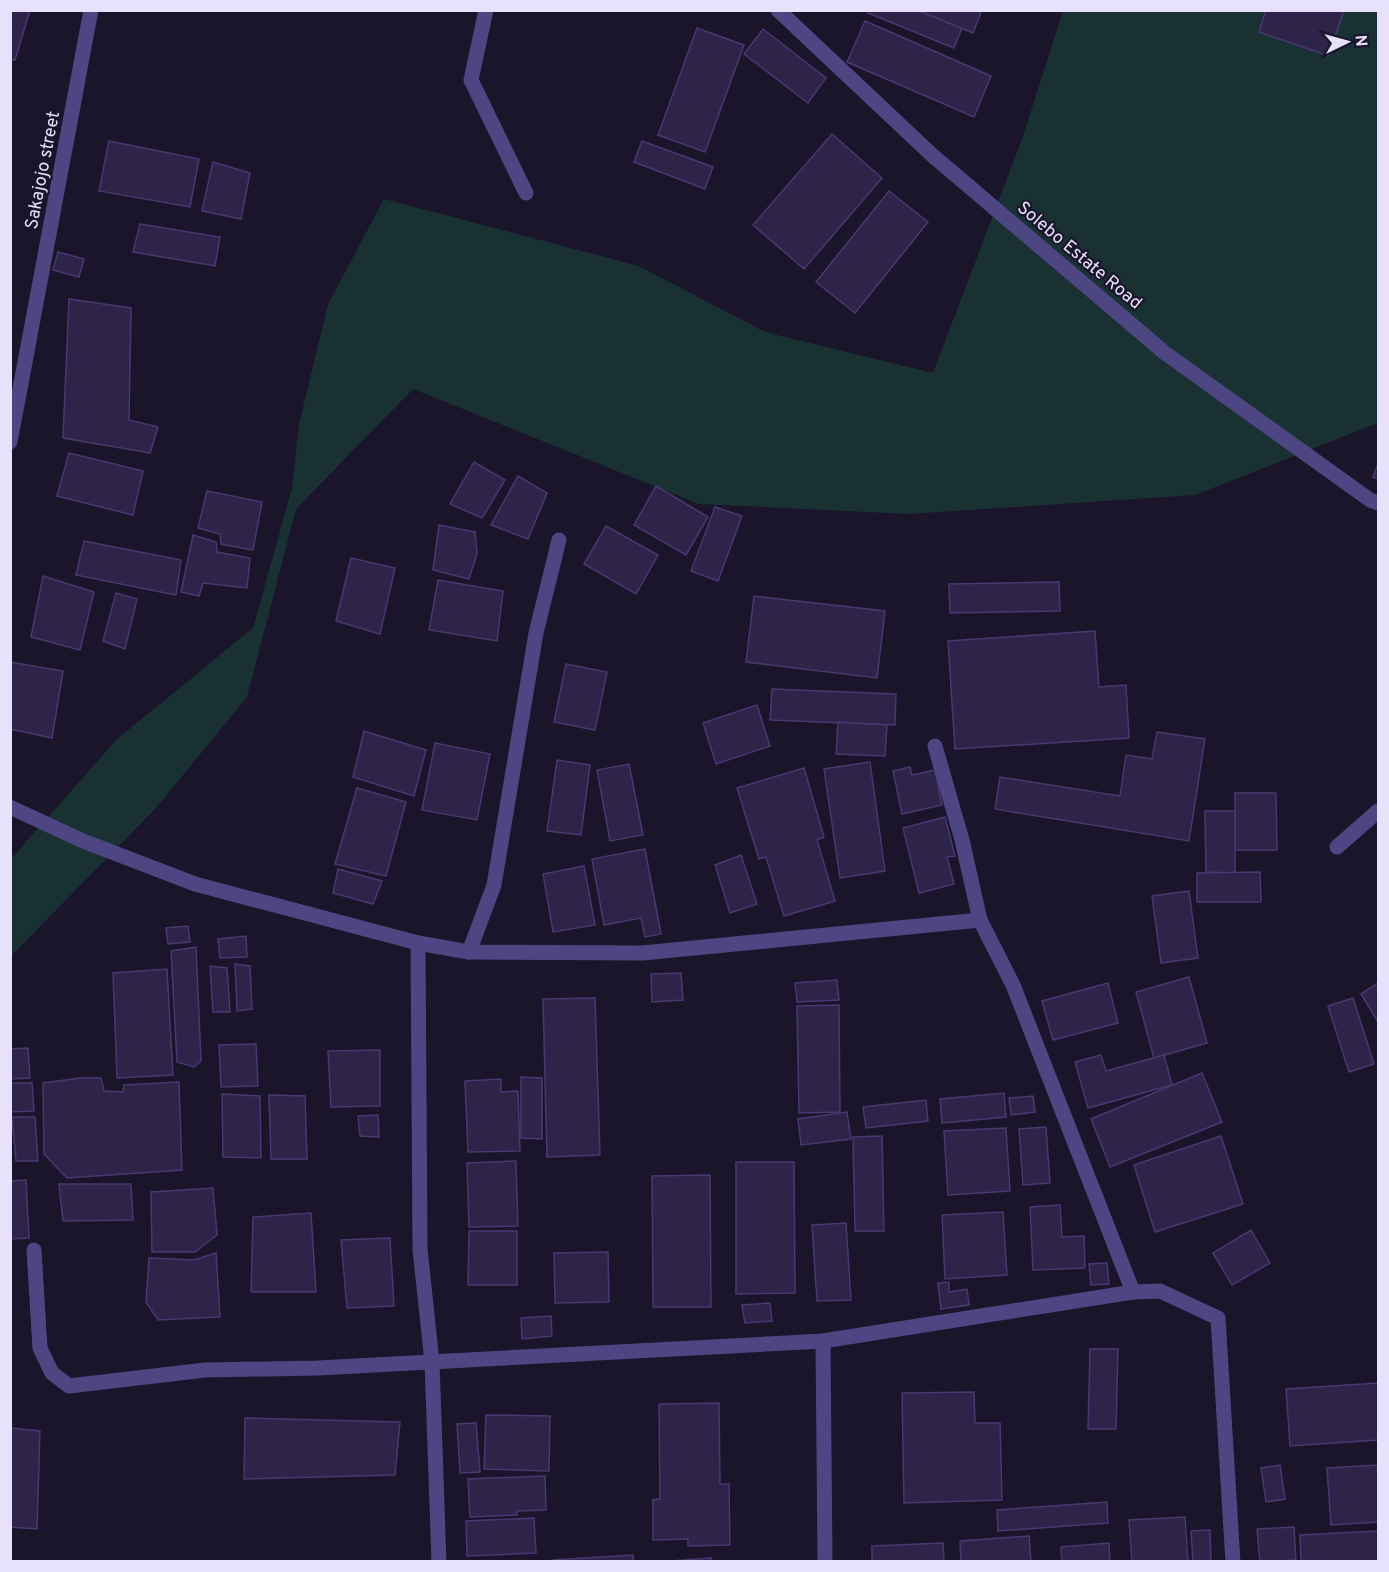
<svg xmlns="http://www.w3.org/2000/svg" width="1389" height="1572" font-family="Overpass,sans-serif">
	<rect width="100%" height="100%" fill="#1a152a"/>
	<!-- green -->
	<polygon fill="#193133" points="1063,11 1378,11 1378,423 1195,495 909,514 699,504 413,389 296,509 247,697 156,808 11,956 11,859 116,740 253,628 292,488 299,424 328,304 384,199 639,266 765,332 933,373 1022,139"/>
	<!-- building -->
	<g fill="#2e2348" stroke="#493871" stroke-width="1.5">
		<polygon points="10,10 30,10 15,60 10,60"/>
		<polygon points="869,10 917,10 962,28 954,48 868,13"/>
		<polygon points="917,10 982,10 973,33"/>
		<polygon points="1266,10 1344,10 1329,56 1259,32"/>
		<polygon points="865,21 991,76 974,117 847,62"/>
		<polygon points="697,28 744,45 705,152 658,135"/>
		<polygon points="763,29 826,78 808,103 744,54"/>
		<polygon points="832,134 882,178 804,269 753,225"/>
		<polygon points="109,141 199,159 190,207 99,191"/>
		<polygon points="642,141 713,167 705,189 634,162"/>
		<polygon points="213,162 250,173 241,219 202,211"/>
		<polygon points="889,191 928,222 855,313 816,282"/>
		<polygon points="140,224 220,237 215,266 133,252"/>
		<polygon points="58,252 84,259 79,277 53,270"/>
		<polygon points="69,299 131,308 129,420 158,427 150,453 63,438"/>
		<polygon points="69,453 143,471 133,515 57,496"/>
		<polygon points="474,462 505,480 482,518 450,504"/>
		<polygon points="1378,464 1378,479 1373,477"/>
		<polygon points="518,476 547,493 528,539 491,525"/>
		<polygon points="656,486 708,517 686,555 634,525"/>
		<polygon points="207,491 262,502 253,550 221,544 220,534 198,528"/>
		<polygon points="715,507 742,516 718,581 691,571"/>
		<polygon points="439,525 475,532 477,554 469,579 433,570"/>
		<polygon points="606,526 658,555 636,594 584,564"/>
		<polygon points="193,535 216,542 217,552 250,558 247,588 203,583 199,596 181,592"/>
		<polygon points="84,541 181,560 176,595 76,575"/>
		<polygon points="351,558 395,568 380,634 336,621"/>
		<polygon points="43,576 94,592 80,650 31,637"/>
		<polygon points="438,580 503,591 497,641 429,630"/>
		<polygon points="1059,582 1060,611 950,613 949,584"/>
		<polygon points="116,593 137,599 125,649 103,641"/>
		<polygon points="754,596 885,611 877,678 746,662"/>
		<polygon points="1095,631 1099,687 1126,685 1129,738 955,749 948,641"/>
		<polygon points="10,662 63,671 52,738 10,729"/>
		<polygon points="566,664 607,672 595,730 554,722"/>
		<polygon points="772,689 896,694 895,725 770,720"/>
		<polygon points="757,705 770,746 716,764 703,723"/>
		<polygon points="838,722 887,725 885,756 836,754"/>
		<polygon points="364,731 426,750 414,796 353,777"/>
		<polygon points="1157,732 1205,739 1189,841 995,809 1000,777 1120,796 1126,755 1152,759"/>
		<polygon points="435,743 490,754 477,820 422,810"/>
		<polygon points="557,760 590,765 581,835 547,831"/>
		<polygon points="870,762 885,871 840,878 824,769"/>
		<polygon points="629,764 643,835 610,841 597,770"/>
		<polygon points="910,767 912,775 935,770 942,805 902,814 893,771"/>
		<polygon points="804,768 824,837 817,840 835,901 784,916 766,857 759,859 737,788"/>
		<polygon points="357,788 406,802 386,876 335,864"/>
		<polygon points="1235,793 1276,793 1277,850 1235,850"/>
		<polygon points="1205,811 1235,811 1235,873 1206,872"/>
		<polygon points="945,817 955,856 947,857 954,884 919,893 903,828"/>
		<polygon points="645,849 661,934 645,937 641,918 604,925 592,859"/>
		<polygon points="741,855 757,904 730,913 715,865"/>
		<polygon points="584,866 595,925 553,932 543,874"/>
		<polygon points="338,869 382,881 373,904 333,893"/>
		<polygon points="1260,872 1261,902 1197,902 1197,873"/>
		<polygon points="1189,891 1198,958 1161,963 1152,896"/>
		<polygon points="188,926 190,942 168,944 166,928"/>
		<polygon points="246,936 247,957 220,958 218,939"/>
		<polygon points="196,947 201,1061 194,1067 177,1062 171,951"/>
		<polygon points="235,964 250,966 252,1009 237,1011"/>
		<polygon points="210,966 227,968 230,1012 213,1012"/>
		<polygon points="167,969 173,1075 117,1078 113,973"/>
		<polygon points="681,973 683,1000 652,1002 651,974"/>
		<polygon points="1189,977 1207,1043 1154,1058 1136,992"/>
		<polygon points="837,980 839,1000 797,1002 795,983"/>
		<polygon points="1108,983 1118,1023 1053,1040 1042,1001"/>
		<polygon points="1378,983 1378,1022 1361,994"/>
		<polygon points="595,998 600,1155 547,1157 543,999"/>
		<polygon points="1353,998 1374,1064 1349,1072 1328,1006"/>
		<polygon points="839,1005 840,1112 799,1113 797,1006"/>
		<polygon points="256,1044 258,1086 221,1087 219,1045"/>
		<polygon points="28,1048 30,1078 10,1079 10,1049"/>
		<polygon points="380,1050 380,1106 331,1107 328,1051"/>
		<polygon points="1101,1055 1106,1071 1164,1055 1172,1085 1088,1108 1075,1062"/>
		<polygon points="1202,1073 1222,1122 1110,1167 1091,1119"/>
		<polygon points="521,1077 542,1078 542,1139 521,1138"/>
		<polygon points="80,1078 101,1078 104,1091 123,1092 124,1085 179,1082 182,1170 67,1178 44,1154 43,1083"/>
		<polygon points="501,1079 501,1092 518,1091 520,1151 468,1152 465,1081"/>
		<polygon points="10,1083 32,1083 34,1111 10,1112"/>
		<polygon points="1004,1093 1006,1117 942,1123 940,1099"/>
		<polygon points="222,1094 260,1096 261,1158 223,1157"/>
		<polygon points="269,1095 305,1096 307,1159 271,1159"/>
		<polygon points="1033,1096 1035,1112 1011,1115 1009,1098"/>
		<polygon points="926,1100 928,1121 866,1128 863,1107"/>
		<polygon points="847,1112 851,1139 801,1145 798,1119"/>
		<polygon points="378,1115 379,1137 360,1136 358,1116"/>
		<polygon points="12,1117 35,1117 38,1161 16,1161"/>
		<polygon points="1046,1127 1050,1183 1023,1185 1019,1129"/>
		<polygon points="1006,1128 1010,1191 948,1195 944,1131"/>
		<polygon points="882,1136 884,1231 855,1231 853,1137"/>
		<polygon points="1221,1136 1243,1204 1155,1232 1134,1165"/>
		<polygon points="516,1161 518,1226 469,1227 467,1163"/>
		<polygon points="736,1162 794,1162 795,1293 736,1294"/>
		<polygon points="710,1175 711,1307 653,1307 652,1176"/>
		<polygon points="26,1180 29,1238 10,1239 10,1181"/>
		<polygon points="59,1184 131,1184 133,1220 63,1221"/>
		<polygon points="213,1188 217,1235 195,1252 152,1252 151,1192"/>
		<polygon points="1060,1205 1062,1237 1084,1236 1085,1268 1033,1270 1030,1207"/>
		<polygon points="1003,1212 1007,1275 945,1279 942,1215"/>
		<polygon points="311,1213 316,1292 251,1292 253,1217"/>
		<polygon points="846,1223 851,1300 817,1301 812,1225"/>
		<polygon points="1251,1230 1270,1263 1232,1285 1213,1253"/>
		<polygon points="469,1231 517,1231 517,1285 468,1285"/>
		<polygon points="390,1238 394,1306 347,1308 341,1240"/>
		<polygon points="608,1252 609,1302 555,1303 554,1253"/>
		<polygon points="216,1253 220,1317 158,1320 146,1302 149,1258 194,1260"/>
		<polygon points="1107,1263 1109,1284 1091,1285 1089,1264"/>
		<polygon points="949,1282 949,1292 967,1289 969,1305 941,1309 938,1283"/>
		<polygon points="770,1303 772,1321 745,1323 742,1305"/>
		<polygon points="551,1316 552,1336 522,1339 521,1318"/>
		<polygon points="1090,1349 1118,1349 1116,1429 1088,1429"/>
		<polygon points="1378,1383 1378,1440 1290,1446 1286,1389"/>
		<polygon points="974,1392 975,1423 1000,1423 1002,1500 904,1503 902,1393"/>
		<polygon points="719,1403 720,1484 729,1484 730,1545 688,1546 688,1539 653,1540 653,1500 660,1499 659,1404"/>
		<polygon points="486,1415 550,1416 549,1471 484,1469"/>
		<polygon points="245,1418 400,1422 395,1475 244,1479"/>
		<polygon points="476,1423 480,1472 460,1473 457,1424"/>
		<polygon points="10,1428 40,1431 37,1529 10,1527"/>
		<polygon points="1280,1465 1285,1499 1266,1502 1261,1468"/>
		<polygon points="1378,1465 1378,1522 1331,1525 1327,1468"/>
		<polygon points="545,1476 546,1510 517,1511 517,1515 470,1517 468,1479"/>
		<polygon points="1107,1502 1108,1523 998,1531 997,1510"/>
		<polygon points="1185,1517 1188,1562 1132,1562 1129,1520"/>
		<polygon points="534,1518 536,1553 467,1556 466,1521"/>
		<polygon points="1294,1527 1296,1560 1260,1562 1257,1529"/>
		<polygon points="1210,1530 1211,1562 1193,1562 1191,1531"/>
		<polygon points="1378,1531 1378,1562 1301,1562 1300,1535"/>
		<polygon points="1029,1536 1031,1562 961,1562 960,1541"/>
		<polygon points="943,1543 944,1562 872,1562 872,1546"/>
		<polygon points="1109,1543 1110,1562 1062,1562 1061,1547"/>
		<polygon points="633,1555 633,1562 553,1562 553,1560"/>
		<polygon points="711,1558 711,1562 656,1562"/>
	</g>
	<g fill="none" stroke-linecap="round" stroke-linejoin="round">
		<!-- minor -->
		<g stroke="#4e4682" stroke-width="15">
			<polyline points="486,10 471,80 526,193"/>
			<polyline points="778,10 932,155 1165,353 1370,500 1378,503"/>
			<polyline points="10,442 91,10"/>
			<polyline points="935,746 962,840 980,920 1013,985 1133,1292"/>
			<polyline points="10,807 83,841 195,884 418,943 469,952 643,953 980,920"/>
			<polyline points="1337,847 1378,811"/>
			<polyline points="418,943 420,1249 432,1362 439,1562"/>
			<polyline points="469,952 494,885 536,633 559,540"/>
			<polyline points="34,1250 40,1348 52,1373 69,1386 205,1370 318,1368 823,1341 1133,1292 1160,1291 1218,1318 1233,1562"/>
			<polyline points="823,1341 825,1562"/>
		</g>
	</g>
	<g text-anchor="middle" stroke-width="4.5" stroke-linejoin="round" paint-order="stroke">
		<!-- street labels -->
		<g font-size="18" fill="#e7e1fb" stroke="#1a152a">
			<text transform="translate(42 170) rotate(-79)" y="6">Sakajojo street</text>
			<text transform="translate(1080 255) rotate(40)" y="6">Solebo Estate Road</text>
		</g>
	</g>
	<!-- border -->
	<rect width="1389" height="1572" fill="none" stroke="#e7e1fb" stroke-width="24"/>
	<!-- north arrow -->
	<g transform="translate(1347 42) rotate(85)" stroke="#1a152a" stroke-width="4.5" paint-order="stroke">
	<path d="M0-4.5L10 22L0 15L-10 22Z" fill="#e7e1fb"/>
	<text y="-9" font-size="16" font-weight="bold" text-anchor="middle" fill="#e7e1fb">N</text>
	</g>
</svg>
